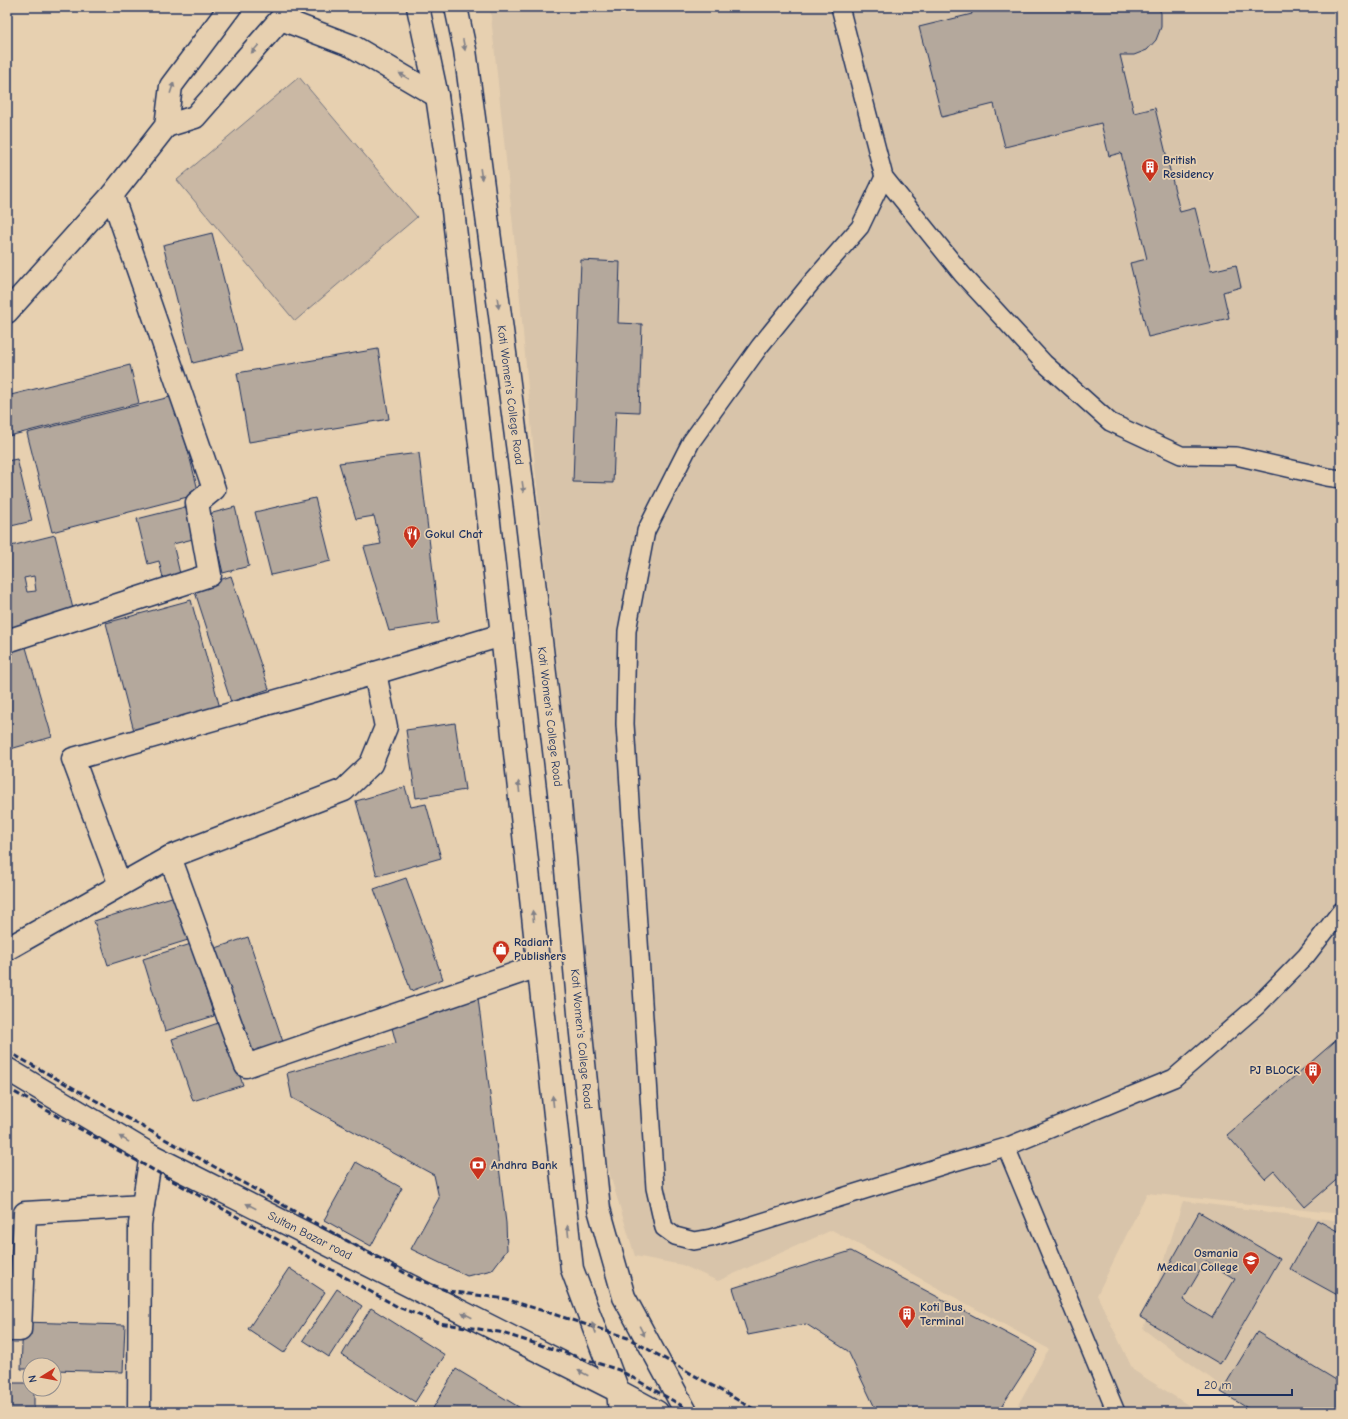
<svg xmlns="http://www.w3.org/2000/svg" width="1348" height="1419" font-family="'Comic Neue',sans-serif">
	<rect width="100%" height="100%" fill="#e7d0b0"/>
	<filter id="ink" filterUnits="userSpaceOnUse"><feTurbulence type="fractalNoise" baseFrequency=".025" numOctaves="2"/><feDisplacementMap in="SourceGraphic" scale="8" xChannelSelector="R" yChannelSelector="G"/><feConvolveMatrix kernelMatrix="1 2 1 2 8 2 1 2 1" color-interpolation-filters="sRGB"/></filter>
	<g filter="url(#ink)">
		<!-- built -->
		<g fill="#d8c4aa">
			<polygon points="490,7 1341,7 1341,1214 1147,1193 1097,1295 1133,1370 1199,1412 1014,1412 1049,1349 832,1230 718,1281 682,1265 635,1256 606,1162 562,711 536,477 516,255"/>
			<polygon points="1183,1201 1341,1221 1341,1412 1257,1412 1143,1329"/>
		</g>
		<!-- green -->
		<polygon fill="#cab8a4" stroke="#727481" points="299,77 417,217 295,321 177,180"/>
		<!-- building -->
		<g fill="#b4a89c" stroke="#1b2f5e" fill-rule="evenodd">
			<polygon points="970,7 1158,7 1161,13 1161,27 1156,40 1147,50 1134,55 1120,55 1134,113 1155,108 1180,212 1195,208 1211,271 1236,265 1241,287 1223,292 1229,318 1148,337 1130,263 1147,259 1121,153 1109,156 1101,123 1005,147 994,104 942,117 919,27 972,14"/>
			<polygon points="212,233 242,351 193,363 163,245"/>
			<polygon points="581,260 620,262 618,323 642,324 639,412 616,411 613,483 573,482"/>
			<polygon points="378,349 389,419 249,442 237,373"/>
			<polygon points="130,365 139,403 9,436 7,429 7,396"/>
			<polygon points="174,396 199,494 52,532 27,433"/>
			<polygon points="419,453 439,623 389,631 364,547 381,544 374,516 356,519 339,463"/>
			<polygon points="17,459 32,521 7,527 7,461"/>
			<polygon points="315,498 331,561 271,575 255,512"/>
			<polygon points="189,506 197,538 173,544 181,578 164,582 159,561 148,564 137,519"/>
			<polygon points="235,507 249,566 223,573 209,514"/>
			<path d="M55,535L75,617L11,633L7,617V547ZM34,576L36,591L27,592L24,578Z"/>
			<polygon points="231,576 269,689 231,702 194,589"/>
			<polygon points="191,600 220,708 134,731 106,623"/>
			<polygon points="25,644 52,737 7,750 7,649"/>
			<polygon points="455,723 465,790 416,798 406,730"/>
			<polygon points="405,787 411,807 426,804 441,858 377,876 356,801"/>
			<polygon points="406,878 443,979 411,991 374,889"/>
			<polygon points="175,896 188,940 108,965 94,921"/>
			<polygon points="248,937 284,1045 249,1057 213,949"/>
			<polygon points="191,944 214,1016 165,1031 143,959"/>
			<polygon points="478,998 506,1223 507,1250 492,1270 467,1276 411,1249 439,1198 434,1175 292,1098 287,1073 396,1043 391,1024"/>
			<polygon points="221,1022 243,1085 193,1101 172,1039"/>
			<polygon points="1341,1036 1341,1133 1338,1136 1341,1140 1341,1176 1305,1207 1274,1171 1265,1179 1227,1135"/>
			<polygon points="356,1162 402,1188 371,1246 324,1220"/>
			<path d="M1199,1212L1280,1259L1220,1364L1140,1317ZM1206,1261L1235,1279L1212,1318L1183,1300Z"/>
			<polygon points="1317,1220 1341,1233 1341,1297 1290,1269"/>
			<polygon points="851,1251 1038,1350 998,1412 877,1412 848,1351 806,1324 748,1335 733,1288"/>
			<polygon points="289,1268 325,1292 284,1353 248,1329"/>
			<polygon points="337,1289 362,1306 329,1357 303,1340"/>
			<polygon points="371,1308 445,1355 415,1402 342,1355"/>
			<polygon points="23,1322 125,1325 123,1372 54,1370 54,1365 30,1365 30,1369 21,1369"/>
			<polygon points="1257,1332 1341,1383 1341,1412 1254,1412 1221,1392"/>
			<polygon points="456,1369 527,1412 435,1412 432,1410"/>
			<polygon points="7,1383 30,1383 30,1389 34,1389 34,1412 7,1412"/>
		</g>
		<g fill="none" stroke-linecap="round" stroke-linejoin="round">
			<!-- service casing -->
			<g stroke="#1b2f5e" stroke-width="20">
				<g id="service">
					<polyline points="840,7 884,177 962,274 1044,363 1110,422 1181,455 1236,456 1327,477 1341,479"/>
					<polyline points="884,177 860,227 811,283 760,346 691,442 646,531 627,631 625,724 655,1188 664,1228 675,1236 694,1241 711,1238 948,1164 1006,1147 1174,1078 1257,1006 1306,956 1341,911"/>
					<polyline points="1006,1147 1116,1412"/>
				</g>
			</g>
			<!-- minor casing -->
			<g stroke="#1b2f5e" stroke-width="25">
				<g id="minor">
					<polyline points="7,641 210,575 197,503 214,489 112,195"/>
					<polyline points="170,857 344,790 371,764 386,727 375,673"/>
					<polyline points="120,885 73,759 375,673 502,635"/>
					<polyline points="7,949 170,857 246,1066 538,966"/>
					<polyline points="7,1330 20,1330 25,1213 143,1206"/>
					<polyline points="139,1412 140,1224 151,1155"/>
				</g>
			</g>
			<!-- secondary casing -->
			<g stroke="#1b2f5e" stroke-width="25">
				<g id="secondary">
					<polyline points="166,126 195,117 291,7"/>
					<polyline points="7,312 112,195 166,126 171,86 230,7"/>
					<path id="s1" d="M7,1069L151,1155L618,1391"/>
				</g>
			</g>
			<!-- primary casing -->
			<g stroke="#1b2f5e" stroke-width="25">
				<g id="primary">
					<polyline points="418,7 437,96 450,184 502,635 572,1269 618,1391 620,1412"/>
					<path id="s2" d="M456,7L465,50L524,497L559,792L580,1024L599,1209L624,1297L686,1412"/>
					<polyline points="281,19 352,46 437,96"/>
					<polyline points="618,1391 657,1412"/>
				</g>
			</g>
			<!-- service -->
			<use href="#service" stroke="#e7d0b0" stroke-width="17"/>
			<!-- minor -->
			<use href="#minor" stroke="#e7d0b0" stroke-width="22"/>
			<!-- secondary -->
			<use href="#secondary" stroke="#e7d0b0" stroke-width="22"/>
			<!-- primary -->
			<use href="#primary" stroke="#e7d0b0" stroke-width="22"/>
			<!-- rail -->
			<g stroke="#1b2f5e" stroke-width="3" stroke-dasharray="6 3" stroke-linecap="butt">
				<polyline points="7,1051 412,1277 448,1291 506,1299 628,1338 759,1412"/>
				<polyline points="7,1088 398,1307 439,1323 499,1332 619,1370 693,1412"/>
			</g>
		</g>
		<!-- one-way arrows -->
		<defs><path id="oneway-solid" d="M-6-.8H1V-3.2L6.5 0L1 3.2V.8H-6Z"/></defs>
		<g fill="#818087">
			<use href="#oneway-solid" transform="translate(464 45) rotate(79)"/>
			<use href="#oneway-solid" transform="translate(255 49) rotate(132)"/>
			<use href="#oneway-solid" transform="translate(404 76) rotate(-149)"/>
			<use href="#oneway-solid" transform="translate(172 88) rotate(-72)"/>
			<use href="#oneway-solid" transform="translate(481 174) rotate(82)"/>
			<use href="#oneway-solid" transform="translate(498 303) rotate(82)"/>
			<use href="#oneway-solid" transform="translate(523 487) rotate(82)"/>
			<use href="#oneway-solid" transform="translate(519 787) rotate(-96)"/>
			<use href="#oneway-solid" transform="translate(533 916) rotate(-96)"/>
			<use href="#oneway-solid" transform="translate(553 1101) rotate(-96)"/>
			<use href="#oneway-solid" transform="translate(124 1139) rotate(-149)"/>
			<use href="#oneway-solid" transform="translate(251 1206) rotate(-153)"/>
			<use href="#oneway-solid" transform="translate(568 1231) rotate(-96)"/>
			<use href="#oneway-solid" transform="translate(467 1315) rotate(-153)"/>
			<use href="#oneway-solid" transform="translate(594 1328) rotate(-111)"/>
			<use href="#oneway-solid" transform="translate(642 1331) rotate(62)"/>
			<use href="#oneway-solid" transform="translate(583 1373) rotate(-153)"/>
		</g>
	</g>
	<!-- icons -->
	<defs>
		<g id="building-pin" transform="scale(0.9)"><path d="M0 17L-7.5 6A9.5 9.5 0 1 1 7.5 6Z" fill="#c8321e" stroke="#e7d0b0"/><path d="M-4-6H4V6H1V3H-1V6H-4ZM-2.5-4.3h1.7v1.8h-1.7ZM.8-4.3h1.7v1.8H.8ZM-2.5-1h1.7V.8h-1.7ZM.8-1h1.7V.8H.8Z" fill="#fff"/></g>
		<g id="restaurant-pin" transform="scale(0.9)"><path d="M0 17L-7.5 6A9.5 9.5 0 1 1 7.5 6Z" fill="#c8321e" stroke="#e7d0b0"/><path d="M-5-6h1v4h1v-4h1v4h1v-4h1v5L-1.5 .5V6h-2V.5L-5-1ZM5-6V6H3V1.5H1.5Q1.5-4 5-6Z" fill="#fff"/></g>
		<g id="shop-pin" transform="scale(0.9)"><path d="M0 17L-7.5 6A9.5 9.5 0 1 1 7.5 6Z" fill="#c8321e" stroke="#e7d0b0"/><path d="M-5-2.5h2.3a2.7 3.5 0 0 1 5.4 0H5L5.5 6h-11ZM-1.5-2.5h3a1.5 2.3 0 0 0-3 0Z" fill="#fff"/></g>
		<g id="bank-pin" transform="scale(0.9)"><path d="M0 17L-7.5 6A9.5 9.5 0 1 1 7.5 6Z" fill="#c8321e" stroke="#e7d0b0"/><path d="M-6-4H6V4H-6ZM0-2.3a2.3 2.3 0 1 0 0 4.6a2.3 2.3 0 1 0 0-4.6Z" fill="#fff"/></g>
		<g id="university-pin" transform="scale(0.9)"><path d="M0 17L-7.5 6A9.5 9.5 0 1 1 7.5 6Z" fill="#c8321e" stroke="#e7d0b0"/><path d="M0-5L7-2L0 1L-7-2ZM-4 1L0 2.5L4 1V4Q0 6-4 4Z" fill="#fff"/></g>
	</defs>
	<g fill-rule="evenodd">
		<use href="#building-pin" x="1150" y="167"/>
		<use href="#restaurant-pin" x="412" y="534"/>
		<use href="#shop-pin" x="501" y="949"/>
		<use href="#building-pin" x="1313" y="1070"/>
		<use href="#bank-pin" x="478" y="1165"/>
		<use href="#university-pin" x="1251" y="1260"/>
		<use href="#building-pin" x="907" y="1314"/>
	</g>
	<g text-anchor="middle" stroke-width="3.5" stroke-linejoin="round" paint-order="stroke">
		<!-- poi labels -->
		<g font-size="12" font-weight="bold" fill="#1b2f5e" stroke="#e7d0b0" text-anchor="start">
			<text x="1163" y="164">British<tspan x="1163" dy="14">Residency</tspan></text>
			<text x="425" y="538">Gokul Chat</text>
			<text x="514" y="946">Radiant<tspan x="514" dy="14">Publishers</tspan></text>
			<text x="1300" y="1074" text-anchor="end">PJ BLOCK</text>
			<text x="491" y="1169">Andhra Bank</text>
			<text x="1238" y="1257" text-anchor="end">Osmania<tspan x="1238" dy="14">Medical College</tspan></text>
			<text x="920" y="1311">Koti Bus<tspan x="920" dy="14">Terminal</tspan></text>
		</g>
		<!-- street labels -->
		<g font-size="12" fill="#1b2f5e" stroke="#e7d0b0">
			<text dy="4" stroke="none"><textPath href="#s2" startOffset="392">Koti Women's College Road</textPath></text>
			<text dy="4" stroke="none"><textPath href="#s2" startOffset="716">Koti Women's College Road</textPath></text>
			<text dy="4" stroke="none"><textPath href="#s2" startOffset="1040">Koti Women's College Road</textPath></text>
			<text dy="4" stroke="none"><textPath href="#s1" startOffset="346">Sultan Bazar road</textPath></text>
		</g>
	</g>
	<!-- margin -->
	<rect width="1348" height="1419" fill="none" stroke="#e7d0b0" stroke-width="24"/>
	<rect x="12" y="12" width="1324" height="1395" fill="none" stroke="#1b2f5e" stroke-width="1.5" filter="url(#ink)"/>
	<!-- north arrow -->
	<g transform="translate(42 1377) rotate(259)"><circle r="19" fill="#e7d0b0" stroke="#95908f"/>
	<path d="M0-3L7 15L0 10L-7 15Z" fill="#c8321e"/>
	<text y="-6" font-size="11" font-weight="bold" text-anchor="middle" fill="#1b2f5e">N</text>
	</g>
	<!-- scale -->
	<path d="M1198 1389v6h94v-6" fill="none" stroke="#1b2f5e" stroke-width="2"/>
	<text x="1204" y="1389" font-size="12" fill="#1b2f5e" stroke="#e7d0b0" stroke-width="3" paint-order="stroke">20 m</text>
</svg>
